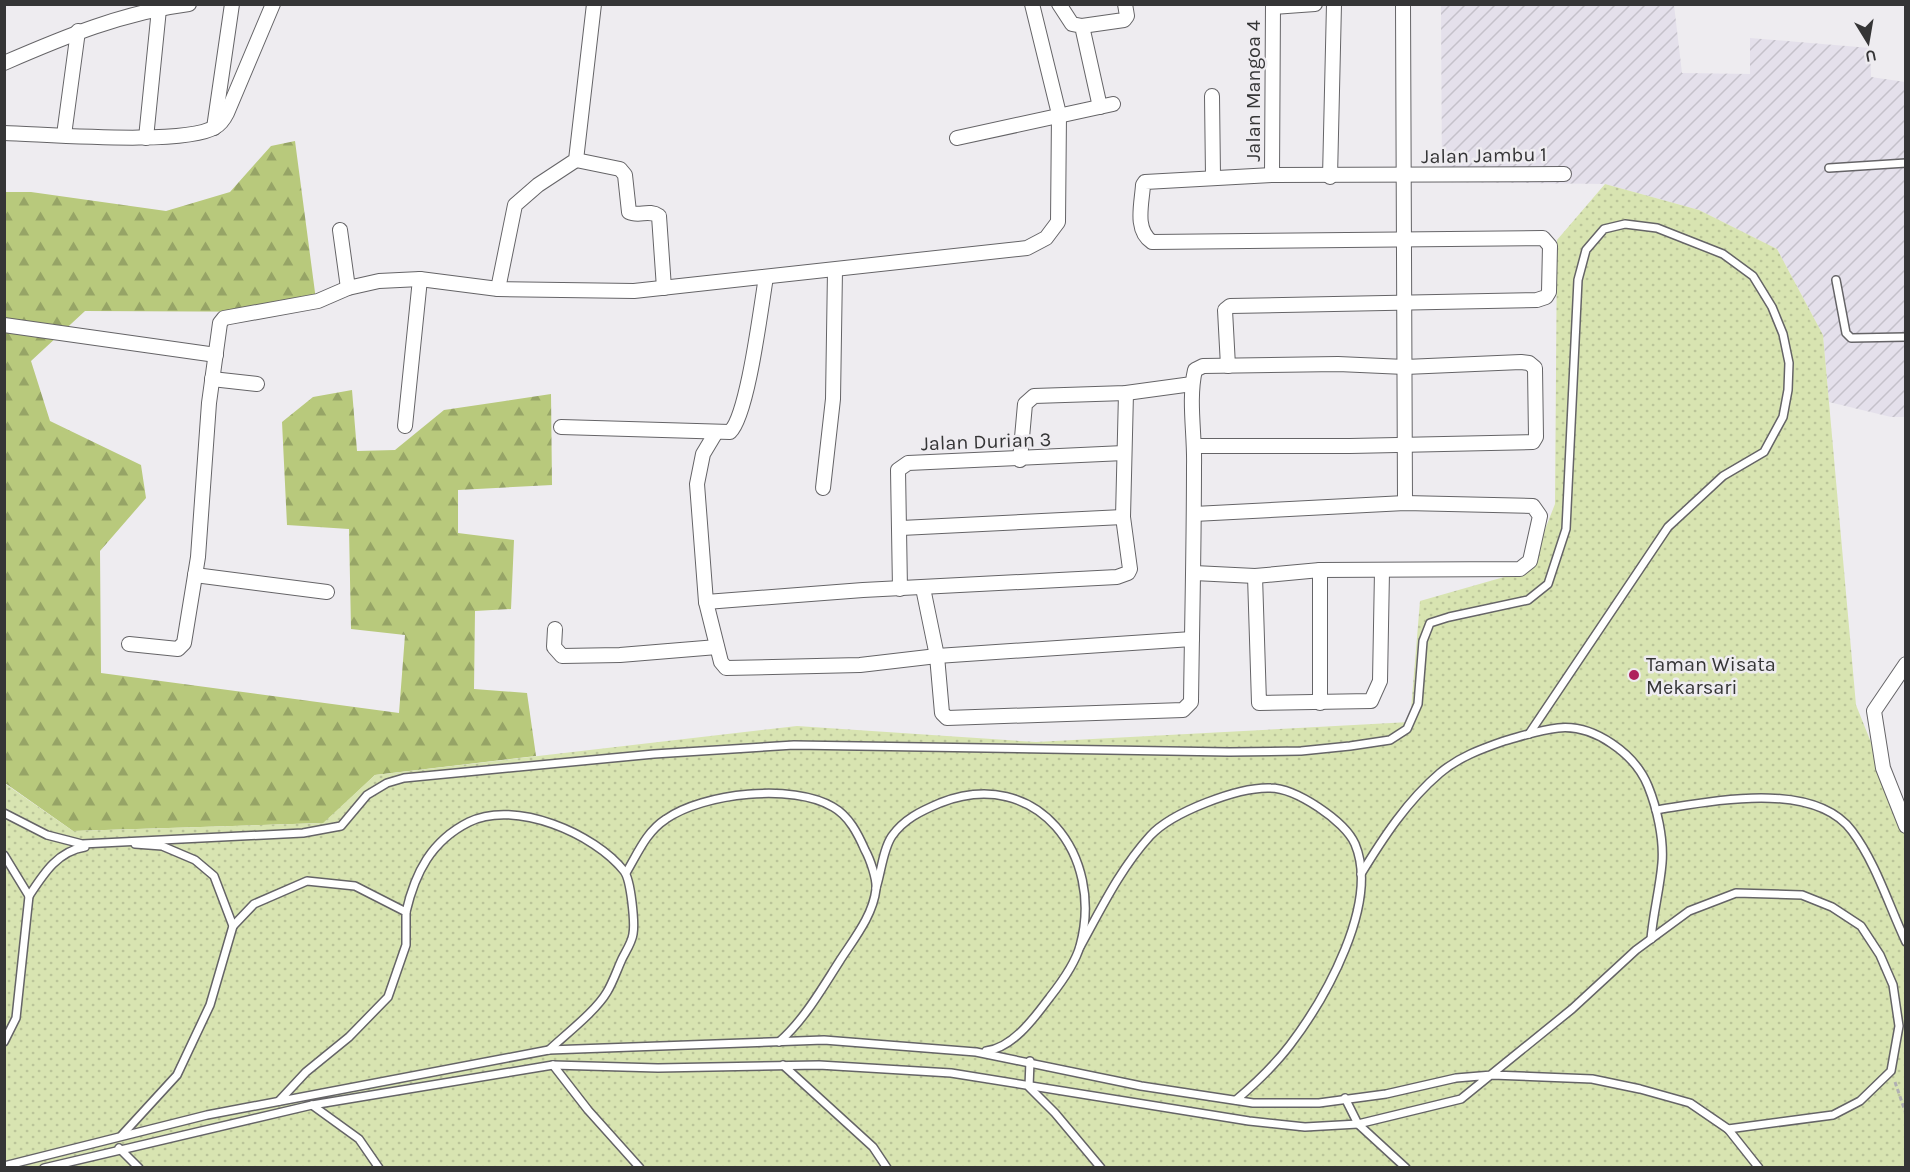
<svg xmlns="http://www.w3.org/2000/svg" width="1910" height="1172" font-family="Karla,sans-serif">
	<defs>
		<pattern id="industrial-furrows" width="10" height="10" patternUnits="userSpaceOnUse" patternTransform="scale(1.5)"><rect width="10" height="10" fill="#e4e0eb"/><path d="M-1 1l2-2M0 10L10 0M9 11l2-2" fill="none" stroke="#c4c1ca"/></pattern>
		<pattern id="forest-firs" width="22" height="20" patternUnits="userSpaceOnUse" patternTransform="scale(1.5)"><rect width="22" height="20" fill="#b8c97c"/><path d="M5 1l3.5 6h-7zM16 11l3.5 6h-7z" fill="#96a466"/></pattern>
		<pattern id="park-dots" width="8" height="8" patternUnits="userSpaceOnUse" patternTransform="scale(1.5)"><rect width="8" height="8" fill="#d8e4b1"/><path d="M2 2h.1M6 6h.1" fill="none" stroke="#bac499" stroke-width="1.8" stroke-linecap="round"/></pattern>
	</defs>
	<rect width="100%" height="100%" fill="#eeecf0"/>
	<!-- industrial -->
	<polygon fill="url(#industrial-furrows)" points="1441,5 1674,5 1682,73 1750,74 1750,38 1870,48 1871,77 1905,82 1905,417 1891,417 1829,402 1823,335 1777,249 1699,210 1605,184 1442,182"/>
	<!-- forest -->
	<polygon fill="url(#forest-firs)" points="295,141 316,300 293,312 85,311 31,361 50,421 141,465 146,498 100,551 101,673 399,713 405,635 351,629 349,529 287,525 282,422 313,397 352,390 357,451 395,450 444,410 551,394 552,485 458,490 458,533 514,540 511,609 475,611 474,689 527,693 536,756 375,775 324,823 73,831 5,783 5,192 31,192 166,211 230,192 271,146"/>
	<!-- park -->
	<polygon fill="url(#park-dots)" points="1605,184 1699,210 1777,249 1823,335 1856,705 1905,827 1905,1167 5,1167 4,783 73,831 323,823 375,775 797,726 1036,742 1410,722 1420,601 1529,570 1555,504 1557,240"/>
	<g fill="none" stroke-linecap="round" stroke-linejoin="round">
		<!-- lane casing -->
		<g stroke="#656467" stroke-width="10">
			<g id="lane">
				<polyline points="1829,168 1906,163"/>
				<polyline points="1836,280 1846,333 1851,338 1906,337"/>
				<path d="M1656,810C1709,802 1813,779 1852,831C1876,863 1889,906 1906,942"/>
				<polyline points="4,813 47,835 82,844 303,833 341,826 367,795 387,783 404,778 654,754 794,745 1229,752 1301,751 1350,746 1390,740 1407,729 1418,704 1423,641 1430,623 1449,617 1528,600 1548,584 1566,529 1578,280 1586,250 1604,229 1625,224 1657,228 1723,254 1753,276 1772,307 1783,334 1789,363 1788,390 1783,417 1764,452 1723,476 1668,527 1529,734"/>
				<polyline points="4,855 29,896 16,1018 4,1042"/>
				<path d="M626,873C638,853 646,832 666,819C703,793 793,783 833,807C849,816 858,834 865,850C870,859 877,879 876,889C873,916 853,940 839,962C821,990 804,1020 779,1042"/>
				<path d="M1361,874C1383,838 1407,801 1440,773C1459,757 1481,749 1504,741C1522,736 1539,730 1558,728C1594,724 1635,754 1648,786C1657,808 1664,839 1662,863C1660,888 1653,914 1651,939"/>
				<path d="M876,888C881,873 883,849 892,836C904,819 921,811 940,803C1037,765 1105,856 1080,946C1075,964 1061,983 1050,997C1035,1017 1013,1048 986,1051"/>
				<path d="M29,896C44,873 58,851 85,847"/>
				<path d="M406,912C415,873 431,841 469,822C515,799 595,834 624,871C631,880 635,923 633,934C632,942 626,951 622,959C617,970 613,982 607,992C596,1011 566,1034 549,1050"/>
				<polyline points="233,926 254,904 307,881 355,886 406,912 406,945 388,997 349,1037 306,1072 279,1101"/>
				<path d="M1080,947C1101,909 1120,869 1150,836C1172,812 1238,787 1270,788C1296,788 1345,821 1355,844C1380,903 1325,999 1290,1045C1274,1066 1256,1083 1236,1100"/>
				<polyline points="1030,1061 1029,1087 1055,1113 1101,1168"/>
				<polyline points="553,1065 588,1110 640,1168"/>
				<polyline points="783,1065 873,1147 887,1168"/>
				<polyline points="1345,1098 1358,1124 1406,1168"/>
				<polyline points="312,1105 359,1139 379,1168"/>
				<polyline points="1728,1129 1759,1168"/>
				<polyline points="122,1135 177,1075 210,1005 233,926 214,876 195,860 162,846 135,844"/>
				<polyline points="119,1148 139,1168"/>
				<polyline points="4,1166 207,1115 549,1050 824,1040 976,1052 1141,1086 1253,1103 1319,1103 1386,1094 1456,1078 1492,1075 1592,1079 1640,1089 1690,1103 1728,1129 1833,1115 1860,1101 1891,1071 1899,1026 1893,985 1880,955 1861,926 1832,907 1802,895 1736,893 1689,911 1636,950 1572,1009 1461,1099 1358,1124 1305,1127 1249,1121 951,1073 819,1065 658,1068 553,1065 312,1105 44,1168"/>
			</g>
		</g>
		<!-- street casing -->
		<g stroke="#656467" stroke-width="16">
			<g id="street">
				<polyline points="1059,4 1072,24 1082,26 1100,107"/>
				<polyline points="1403,4 1405,503"/>
				<polyline points="1273,7 1315,4"/>
				<polyline points="1082,26 1124,20 1127,16 1125,4"/>
				<path d="M4,63C64,37 124,12 189,4"/>
				<polyline points="1212,96 1213,176"/>
				<polyline points="214,128 232,4"/>
				<path d="M4,133C46,134 185,146 215,127C221,124 224,119 227,113L273,4"/>
				<polyline points="64,135 78,31"/>
				<polyline points="146,138 159,9"/>
				<polyline points="957,138 1113,104"/>
				<path d="M576,160L620,169L625,175L629,212C639,217 649,209 659,216L664,288"/>
				<polyline points="1272,175 1273,4"/>
				<polyline points="1330,177 1334,4"/>
				<polyline points="340,230 348,288"/>
				<polyline points="498,289 515,205 538,185 576,160 594,4"/>
				<polyline points="4,325 216,355"/>
				<path d="M1228,366L1225,310L1230,306L1537,300L1546,297L1549,292L1550,246L1543,238L1152,242C1134,230 1142,203 1143,185L1145,182L1272,175L1564,174"/>
				<polyline points="212,379 257,384"/>
				<polyline points="405,426 420,279"/>
				<path d="M561,427L730,432C748,415 761,306 766,277"/>
				<polyline points="715,434 703,454 697,484 706,602 721,662 726,668 860,665 937,656 1192,639"/>
				<polyline points="1020,460 1025,404 1034,396 1126,393 1192,384"/>
				<polyline points="823,488 833,399 835,270"/>
				<polyline points="1194,514 1405,503 1533,506 1540,516 1530,561 1520,569 1320,570 1255,576 1194,573"/>
				<polyline points="901,528 1123,517"/>
				<polyline points="1320,570 1320,703"/>
				<polyline points="195,575 327,592"/>
				<polyline points="1255,576 1259,703 1371,701 1380,681 1382,571"/>
				<path d="M923,588L937,656L942,713L947,718L1183,710L1191,702C1192,623 1194,545 1194,466C1195,435 1188,400 1195,370L1203,366L1338,364L1405,367L1521,362L1529,363L1535,368L1536,437L1533,442L1350,446H1195"/>
				<polyline points="900,589 898,470 908,463 1124,453"/>
				<polyline points="706,602 863,590 1117,577 1128,573 1130,569 1123,517 1126,393"/>
				<polyline points="555,629 554,647 562,656 620,655 717,647"/>
				<polyline points="129,644 178,649 184,643 198,557 209,403 220,323 224,318 318,301 348,288 379,281 420,279 498,289 634,291 1027,248 1046,238 1058,222 1059,114 1032,4"/>
				<polyline points="1906,664 1874,711 1883,768 1906,826"/>
			</g>
		</g>
		<!-- path -->
		<polyline stroke="#b0afb2" stroke-width="3" stroke-dasharray="4.5 3" stroke-linecap="butt" points="1895,1082 1906,1114"/>
		<!-- lane -->
		<use href="#lane" stroke="#fff" stroke-width="7"/>
		<!-- street -->
		<use href="#street" stroke="#fff" stroke-width="14"/>
	</g>
	<!-- markers -->
	<circle fill="#af215b" stroke="#eeecf0" stroke-width="2" cx="1634" cy="675" r="6"/>
	<g text-anchor="middle" stroke-width="5" stroke-linejoin="round" paint-order="stroke">
		<!-- street labels -->
		<g font-size="20" fill="#353536" stroke="#eeecf0">
			<text transform="translate(1253 91) rotate(-90)" y="7">Jalan Mangoa 4</text>
			<text transform="translate(1484 155) rotate(-1)" y="7">Jalan Jambu 1</text>
			<text transform="translate(986 441) rotate(-2)" y="7">Jalan Durian 3</text>
		</g>
		<!-- poi labels -->
		<g font-size="20" fill="#353536" stroke="#eeecf0" text-anchor="start">
			<text x="1646" y="671">Taman Wisata<tspan x="1646" dy="23">Mekarsari</tspan></text>
		</g>
	</g>
	<!-- border -->
	<rect width="1910" height="1172" fill="none" stroke="#353536" stroke-width="12"/>
	<!-- north arrow -->
	<g transform="translate(1868 42) rotate(169)" stroke="#eeecf0" stroke-width="4.5" paint-order="stroke">
	<path d="M0-4.5L10 22L0 15L-10 22Z" fill="#353536"/>
	<text y="-9" font-size="16" font-weight="bold" text-anchor="middle" fill="#353536">U</text>
	</g>
</svg>
